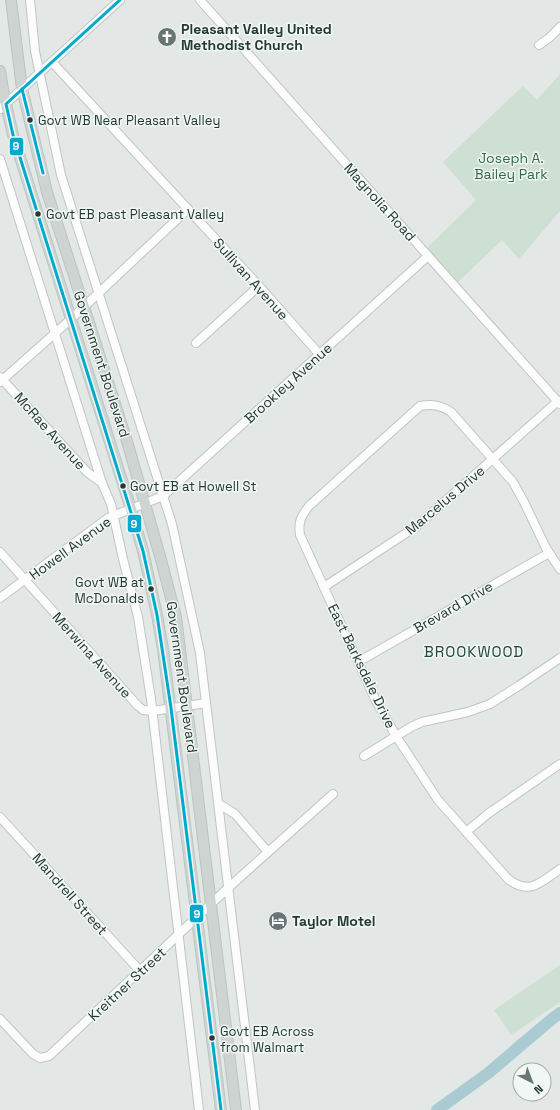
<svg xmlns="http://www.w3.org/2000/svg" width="560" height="1110" font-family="'Space Grotesk',sans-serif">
	<rect width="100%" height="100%" fill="#e3e8e6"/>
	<!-- green -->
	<g fill="#cedfd4">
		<polygon points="560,74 560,211 519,259 502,240 456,284 426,249 476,200 443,162 523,86 537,100"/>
		<polygon points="560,965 560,1002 511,1035 494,1010"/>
	</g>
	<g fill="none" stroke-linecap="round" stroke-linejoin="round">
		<!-- river -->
		<polyline stroke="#a9cbd1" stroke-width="12" points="437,1110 487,1074 552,1019 560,1013"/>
		<!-- minor casing -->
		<g stroke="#c0c5c3" stroke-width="10">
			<g id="minor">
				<polyline points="30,0 35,51 61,175 172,524 200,653 255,1110"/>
				<polyline points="200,0 560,404"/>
				<polyline points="539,45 549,38 560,27"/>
				<polyline points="52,62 259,286 320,355"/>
				<polyline points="0,109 120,0"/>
				<polyline points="0,159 102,483 111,504 123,559 138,617 151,699 199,1110"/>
				<polyline points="196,343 259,286"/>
				<polyline points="0,377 87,472 102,483"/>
				<polyline points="0,382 71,319 188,209"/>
				<polyline points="0,552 138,706 143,710 153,711 206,703"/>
				<path d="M560,569L546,548L524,502L513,482L451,412C441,405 432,404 420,406L309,506C301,517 298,521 300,535L375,699L396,736L438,800L508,879C530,896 541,882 560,869"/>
				<polyline points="324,587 417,526 558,401"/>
				<polyline points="0,598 108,518 163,496 428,256"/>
				<polyline points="358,662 549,553"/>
				<polyline points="364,756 411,727 422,722 468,712 490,704 520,685 560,658"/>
				<polyline points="219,804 235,814 268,852"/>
				<polyline points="0,817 140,971"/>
				<polyline points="466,832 489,813 560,764"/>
				<polyline points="0,1019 33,1054 40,1058 49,1056 228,888 333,794"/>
			</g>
		</g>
		<!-- major casing -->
		<g stroke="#bcc4c2" stroke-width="12">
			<g id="major">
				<polyline points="11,0 22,89 47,192 126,438 160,556 176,617 236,1110"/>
				<polyline points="0,71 4,95 13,135 131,509 143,551 157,615 163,649 221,1110"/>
			</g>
		</g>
		<!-- minor -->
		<use href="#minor" stroke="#fbfcfb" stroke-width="8"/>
		<!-- major -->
		<use href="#major" stroke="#ced4d2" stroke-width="10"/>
		<!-- bus-1 casing -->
		<g stroke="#f1f7f4" stroke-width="6">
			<g id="bus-1">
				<polyline points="120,0 6,104 13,135 143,551 157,615 171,708 221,1110"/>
				<polyline points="22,89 43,173"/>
			</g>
		</g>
		<!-- bus-1 -->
		<use href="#bus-1" stroke="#00a9ce" stroke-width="3"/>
	</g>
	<!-- icons -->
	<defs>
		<g id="church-disc" transform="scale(1)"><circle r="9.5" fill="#677672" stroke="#f1f7f4"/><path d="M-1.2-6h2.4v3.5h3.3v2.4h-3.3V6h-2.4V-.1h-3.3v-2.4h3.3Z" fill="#fff"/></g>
		<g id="hotel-disc" transform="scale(1)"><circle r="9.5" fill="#677672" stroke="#f1f7f4"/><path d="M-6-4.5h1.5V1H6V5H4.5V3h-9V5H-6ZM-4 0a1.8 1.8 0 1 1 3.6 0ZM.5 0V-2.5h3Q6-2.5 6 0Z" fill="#fff"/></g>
	</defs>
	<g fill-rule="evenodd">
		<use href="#church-disc" x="167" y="37"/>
		<use href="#hotel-disc" x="278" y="921"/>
	</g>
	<!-- markers -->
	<g fill="#243834" stroke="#f1f7f4" stroke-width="1.5">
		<circle cx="30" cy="120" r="3.5"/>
		<circle cx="38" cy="214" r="3.5"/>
		<circle cx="123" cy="486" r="3.5"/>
		<circle cx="151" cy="589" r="3.5"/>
		<circle cx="212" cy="1038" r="3.5"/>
	</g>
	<g text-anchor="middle" stroke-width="3" stroke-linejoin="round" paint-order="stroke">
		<!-- bus labels -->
		<g font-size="13" fill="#243834" stroke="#f1f7f4" text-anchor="start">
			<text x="38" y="125">Govt WB Near Pleasant Valley</text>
			<text x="46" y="219">Govt EB past Pleasant Valley</text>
			<text x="130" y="491">Govt EB at Howell St</text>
			<text x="144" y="587" text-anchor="end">Govt WB at<tspan x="144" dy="16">McDonalds</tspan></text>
			<text x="220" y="1036">Govt EB Across<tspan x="220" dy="16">from Walmart</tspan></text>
		</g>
		<!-- poi labels -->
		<g font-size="14" font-weight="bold" fill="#243834" stroke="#f1f7f4" text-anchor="start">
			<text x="181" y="34">Pleasant Valley United<tspan x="181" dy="16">Methodist Church</tspan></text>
			<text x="292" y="926">Taylor Motel</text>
		</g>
		<!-- park labels -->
		<g font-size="14" fill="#336a4a" stroke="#f1f7f4">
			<text x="511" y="163">Joseph A.<tspan x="511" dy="16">Bailey Park</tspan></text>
		</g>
		<!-- street labels -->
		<g font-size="14" fill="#243834" stroke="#f1f7f4">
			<text transform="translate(380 202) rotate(48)" y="5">Magnolia Road</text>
			<text transform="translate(251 279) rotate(48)" y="5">Sullivan Avenue</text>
			<text transform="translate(102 364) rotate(72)" y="5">Government Boulevard</text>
			<text transform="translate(288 383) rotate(-42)" y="5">Brookley Avenue</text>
			<text transform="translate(50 431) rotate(48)" y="5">McRae Avenue</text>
			<text transform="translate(445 500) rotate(-40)" y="5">Marcelus Drive</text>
			<text transform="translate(70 548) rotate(-36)" y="5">Howell Avenue</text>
			<text transform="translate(453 607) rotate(-30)" y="5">Brevard Drive</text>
			<text transform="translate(92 655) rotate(48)" y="5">Merwina Avenue</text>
			<text transform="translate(362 666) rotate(64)" y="5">East Barksdale Drive</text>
			<text transform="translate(182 677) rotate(82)" y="5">Government Boulevard</text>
			<text transform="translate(70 894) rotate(48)" y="5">Mandrell Street</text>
			<text transform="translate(127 984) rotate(-43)" y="5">Kreitner Street</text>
		</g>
		<!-- neighbourhood labels -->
		<g font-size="15" letter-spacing="1" fill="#234840" stroke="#f1f7f4">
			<text x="474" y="657">BROOKWOOD</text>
		</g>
	</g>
	<g stroke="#f1f7f4" stroke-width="1.5">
		<rect x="9" y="137" width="15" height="19" rx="4" fill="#00a9ce"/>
		<rect x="127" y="514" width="15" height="19" rx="4" fill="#00a9ce"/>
		<rect x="189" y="904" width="15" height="19" rx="4" fill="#00a9ce"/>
	</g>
	<g font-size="11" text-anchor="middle" font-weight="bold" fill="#fff">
		<text x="16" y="150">9</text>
		<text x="134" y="528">9</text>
		<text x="197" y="918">9</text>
	</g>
	<!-- north arrow -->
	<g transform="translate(532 1082) rotate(138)"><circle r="19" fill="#f1f7f4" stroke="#9faba7"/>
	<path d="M0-3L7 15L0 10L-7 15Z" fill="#677672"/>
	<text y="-6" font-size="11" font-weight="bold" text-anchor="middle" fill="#243834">N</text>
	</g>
</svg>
